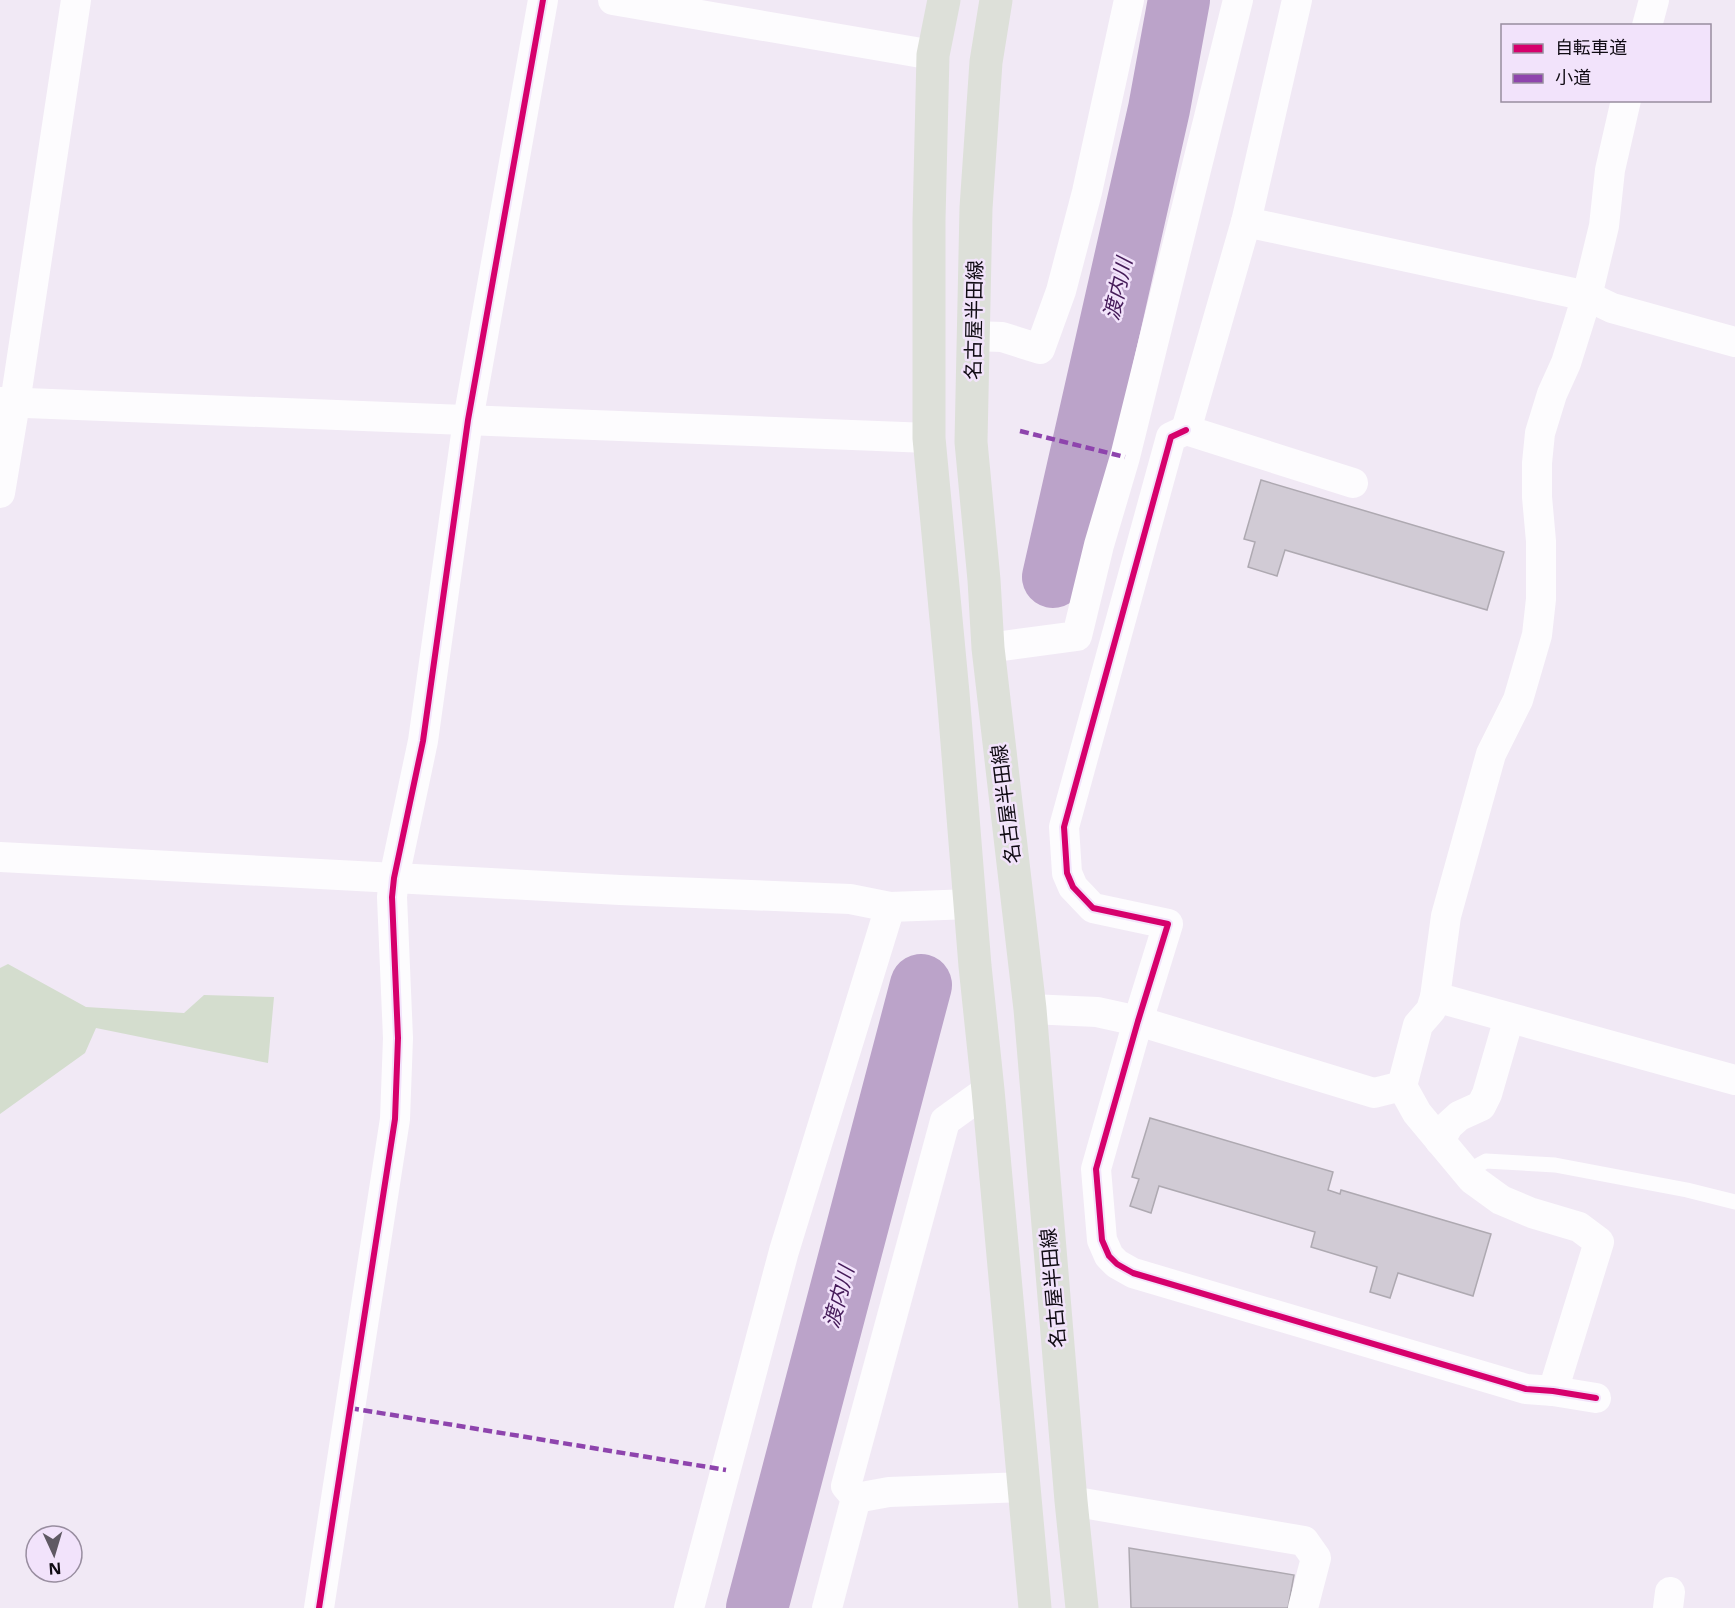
<svg xmlns="http://www.w3.org/2000/svg" width="1735" height="1608" font-family="'Noto Sans','Noto Sans JP',sans-serif">
	<rect width="100%" height="100%" fill="#f1e9f5"/>
	<!-- green -->
	<polygon fill="#d4ddce" points="8,964 86,1007 184,1013 204,995 274,997 268,1063 96,1028 85,1053 0,1114 0,968"/>
	<g fill="none" stroke-linecap="round" stroke-linejoin="round">
		<!-- river -->
		<g stroke="#bba3c9" stroke-width="62">
			<polyline points="1053,577 1159,109 1179,0"/>
			<polyline points="757,1608 921,985"/>
		</g>
	</g>
	<!-- building -->
	<g fill="#d1cbd5" stroke="#aea9b1" stroke-width="1.5">
		<polygon points="1261,480 1504,552 1487,610 1285,550 1277,576 1248,567 1255,542 1244,539"/>
		<polygon points="1150,1118 1333,1172 1328,1190 1340,1194 1341,1190 1491,1234 1473,1296 1398,1273 1390,1298 1370,1292 1377,1267 1311,1247 1315,1232 1159,1186 1151,1213 1130,1206 1139,1179 1132,1177"/>
		<polygon points="1129,1548 1294,1575 1288,1608 1131,1608"/>
	</g>
	<g fill="none" stroke-linecap="round" stroke-linejoin="round">
		<!-- lane -->
		<polyline stroke="#fdfcfe" stroke-width="15" points="1466,1172 1486,1161 1555,1165 1687,1190 1735,1202"/>
		<!-- street -->
		<g stroke="#fdfcfe" stroke-width="30">
			<polyline points="613,0 933,55"/>
			<polyline points="1297,0 1246,222 1186,430 1353,483"/>
			<polyline points="1647,26 1654,0"/>
			<polyline points="1246,222 1587,296 1612,308 1735,342"/>
			<polyline points="973,336 1002,337 1040,349 1061,291 1087,192 1129,0"/>
			<polyline points="0,402 929,438"/>
			<polyline points="1186,430 1171,437 1064,827 1067,873 1073,887 1093,908 1168,924 1138,1021 1096,1169 1102,1240 1109,1256 1117,1264 1133,1273 1526,1389 1553,1391 1596,1398"/>
			<polyline points="0,493 15,403 76,0"/>
			<polyline points="988,648 1077,636 1099,545 1125,457 1238,0"/>
			<polyline points="0,857 620,890 850,899 890,907 971,904"/>
			<polyline points="1435,997 1735,1080"/>
			<polyline points="1030,1009 1097,1012 1138,1021 1374,1093 1402,1086 1418,1025 1431,1010 1435,997 1446,916 1491,754 1518,700 1537,635 1541,599 1541,541 1537,497 1537,463 1540,433 1552,394 1566,363 1587,296 1604,226 1610,170 1626,100"/>
			<polyline points="1402,1086 1417,1113 1472,1179 1501,1200 1532,1213 1579,1227 1599,1242 1553,1391"/>
			<polyline points="1440,1141 1448,1126 1459,1116 1481,1106 1487,1094 1509,1018"/>
			<polyline points="856,1498 889,1492 1024,1487"/>
			<polyline points="1071,1501 1304,1541 1316,1558 1303,1608"/>
			<polyline points="319,1608 395,1119 398,1038 392,897 394,878 423,741 468,420 543,0"/>
			<polyline points="689,1608 784,1251 890,907"/>
			<polyline points="827,1608 856,1498 846,1486 945,1121 988,1090"/>
			<polyline points="1668,1608 1670,1592"/>
		</g>
		<!-- primary -->
		<g stroke="#dde0d9" stroke-width="33">
			<polyline points="944,0 933,55 929,220 929,438 953,693 975,966 988,1090 1035,1608"/>
			<polyline points="996,0 986,62 976,208 971,442 984,580 988,648 1030,1009 1071,1501 1082,1608"/>
		</g>
		<!-- quiet -->
		<g stroke="#8e44ad" stroke-width="4.5" stroke-dasharray="9 4.5" stroke-linecap="butt">
			<polyline points="1020,431 1125,457"/>
			<polyline points="350,1408 726,1470"/>
		</g>
		<!-- cycleway casing -->
		<g stroke="#f2e3fb" stroke-width="10">
			<g id="cycleway">
				<polyline points="1186,430 1171,437 1064,827 1067,873 1073,887 1093,908 1168,924 1138,1021 1096,1169 1102,1240 1109,1256 1117,1264 1133,1273 1526,1389 1553,1391 1596,1398"/>
				<polyline points="319,1608 395,1119 398,1038 392,897 394,878 423,741 468,420 543,0"/>
			</g>
		</g>
		<!-- cycleway -->
		<use href="#cycleway" stroke="#d6006c" stroke-width="6"/>
	</g>
	<g text-anchor="middle" stroke-width="5" stroke-linejoin="round" paint-order="stroke">
		<!-- street labels -->
		<g font-size="20" fill="#110c14" stroke="#f2e3fb">
			<text transform="translate(974 320) rotate(-89)" y="7">名古屋半田線</text>
			<text transform="translate(1006 804) rotate(-97)" y="7">名古屋半田線</text>
			<text transform="translate(1053 1288) rotate(-95)" y="7">名古屋半田線</text>
		</g>
		<!-- water labels -->
		<g font-size="21" font-style="italic" fill="#441a58" stroke="#f2e3fb">
			<text transform="translate(1118 289) rotate(-77)" y="7">渡内川</text>
			<text transform="translate(839 1297) rotate(-75)" y="7">渡内川</text>
		</g>
	</g>
	<!-- legend -->
	<rect x="1501" y="24" width="210" height="78" fill="#f2e3fb" stroke="#988d9f" stroke-width="1.5"/>
	<rect x="1513" y="44" width="30" height="9" fill="#d6006c" stroke="#988d9f" stroke-width="1.5"/>
	<text x="1555" y="54" font-size="18" fill="#110c14">自転車道</text>
	<rect x="1513" y="74" width="30" height="9" fill="#8e44ad" stroke="#988d9f" stroke-width="1.5"/>
	<text x="1555" y="84" font-size="18" fill="#110c14">小道</text>
	<!-- north arrow -->
	<g transform="translate(54 1554) rotate(176)"><circle r="28" fill="#f2e3fb" stroke="#988d9f" stroke-width="1.5"/>
	<path d="M0-4.5L10 22L0 15L-10 22Z" fill="#5f5963"/>
	<text y="-9" font-size="16" font-weight="bold" text-anchor="middle" fill="#110c14">N</text>
	</g>
</svg>
